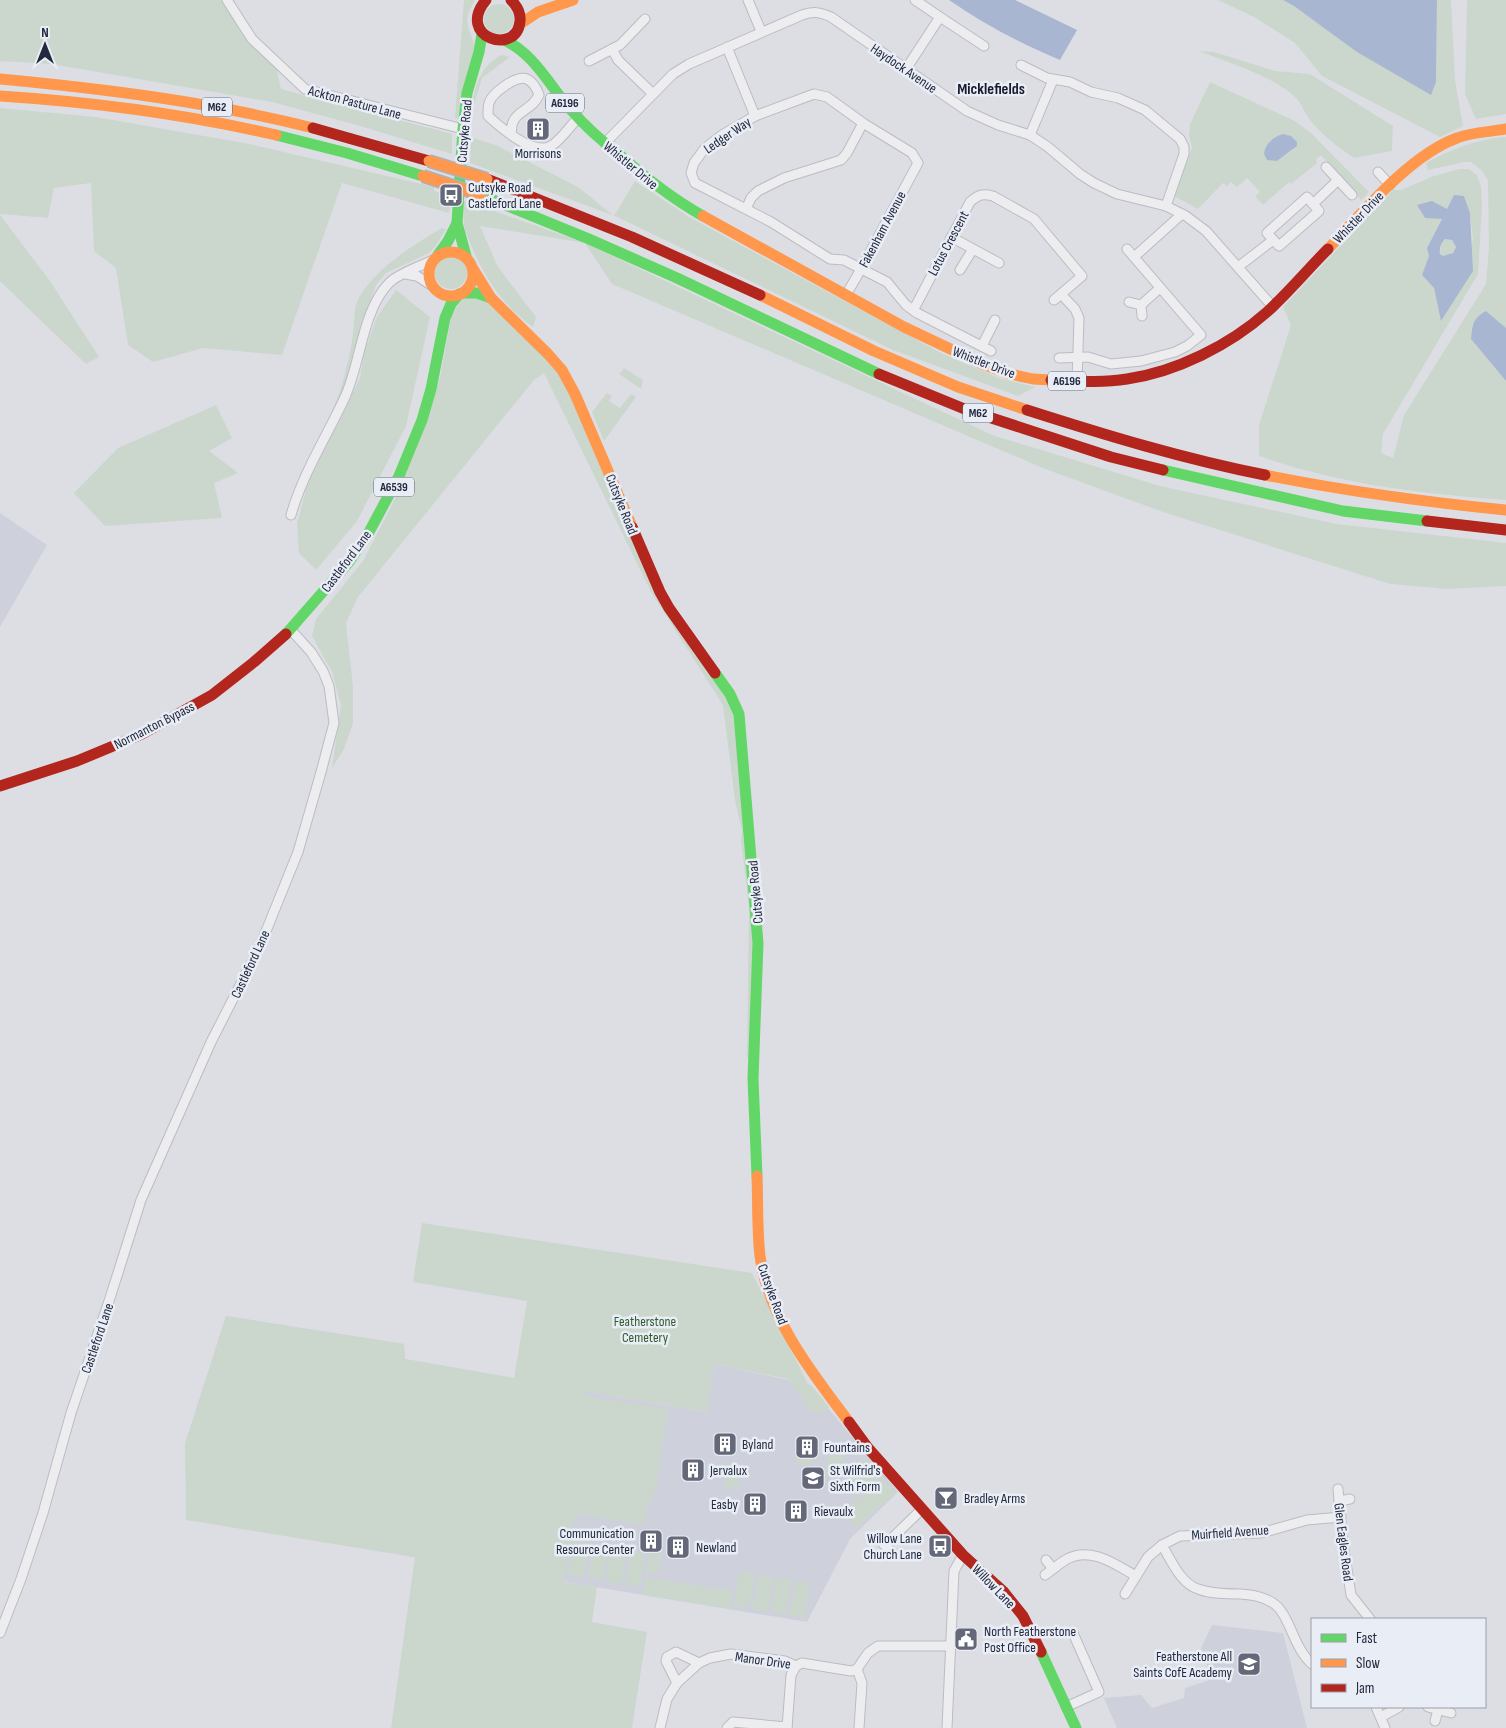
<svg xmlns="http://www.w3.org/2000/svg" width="1506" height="1728" font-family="'Sofia Sans Condensed',sans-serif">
	<rect width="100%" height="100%" fill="#dddee4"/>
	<!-- built -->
	<g fill="#ced1db">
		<polygon points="0,513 47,545 0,627"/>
		<polygon points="226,1316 404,1344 405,1359 706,1412 714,1364 808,1384 898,1492 850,1539 807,1622 220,1525 185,1444"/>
		<polygon points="1212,1625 1283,1633 1307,1728 1117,1728 1104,1698 1141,1695 1152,1708 1184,1698 1185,1688 1212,1679 1201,1648"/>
	</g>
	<!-- green -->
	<g fill="#cbd7cd" fill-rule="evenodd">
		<polygon points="0,0 226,0 276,66 281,89 452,134 452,154 360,126 272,102 51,64 0,61"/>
		<path d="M464,0H475C473,5 469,10 468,15C465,26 473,37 475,48L460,119L455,118Z"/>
		<polygon points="1218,0 1283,0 1436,82 1437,0 1451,0 1455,80 1463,126 1440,137 1322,76 1295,43 1256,18"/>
		<polygon points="1467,0 1506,0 1506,114 1476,119 1465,94"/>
		<circle cx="499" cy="19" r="15"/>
		<path d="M1199,51L1214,52L1275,71L1310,74L1393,126L1392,151L1354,158C1338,147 1323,136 1311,121C1305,114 1302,104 1296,98C1272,75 1229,63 1199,51Z"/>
		<path d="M501,55L510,57L482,78L474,105H472C476,83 481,66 501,55Z"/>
		<path d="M1210,82L1295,121L1312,134L1369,192L1361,200L1321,155L1316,159L1317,163L1291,184L1289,182L1263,205L1255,196L1260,192L1247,178L1237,187L1231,182L1227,186L1223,183L1198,209L1174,196L1192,148L1189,135L1190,124ZM1277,136L1294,149L1277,161L1267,145Z"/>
		<polygon points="0,108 96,117 250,144 434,187 434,191 452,196 449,213 342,183 282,355 203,348 153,362 128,345 116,268 94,251 91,183 54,188 48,218 0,214"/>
		<polygon points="471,137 498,146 578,187 614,216 635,181 689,217 941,353 999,378 1035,387 1018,396 893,350 615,216 470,163"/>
		<path d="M1506,137V328L1486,311L1472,326L1471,339L1506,381V500C1422,494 1338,484 1259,456V425L1291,325L1283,307L1393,190H1401L1431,177L1459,169H1469L1477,175L1481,187L1482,206L1478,274L1383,434L1381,453L1393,458L1404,415L1486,284L1489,247L1488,180L1481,170L1471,162H1464L1428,170L1426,163C1452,149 1476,139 1506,137ZM1464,196L1470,213L1473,240L1441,320L1434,288L1423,275L1429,256L1427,248L1447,209Z"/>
		<path d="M463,200L585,243L992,435L1160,486L1337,524L1506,543V586L1447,589L1390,584L1163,512L1045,469L612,284L585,243L480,226L498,267L536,317L533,327C504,307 484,277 471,245C468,238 464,230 464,223C463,215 463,207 463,200Z"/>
		<polygon points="0,215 50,281 99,357 86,364 0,281"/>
		<path d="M442,228L446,229L435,247L429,253L386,273L376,285L364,318L349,378L316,444C324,426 335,407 341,388C346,371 351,351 353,333C355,320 353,307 360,296C377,267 415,244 442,228Z"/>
		<polygon points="1445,239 1452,240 1456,247 1453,253 1443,256 1440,254 1441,243"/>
		<circle cx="451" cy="273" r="16"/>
		<polygon points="396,290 430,317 406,426 357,521 316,570 299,553 297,524 307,486 360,378 365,350 377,317"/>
		<polygon points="482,296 561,373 662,600 733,705 756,945 749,1057 747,1057 749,908 741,840 742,831 735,800 723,705 651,592 544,373 534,380 358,597 346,623 353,686 353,723 344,749 332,768 341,705 332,672 312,636 316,619 363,561 397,495 425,426 441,373 451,317 463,297"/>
		<polygon points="624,368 643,380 641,389 619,374"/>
		<polygon points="607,393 612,396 609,401 620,408 631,394 636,397 604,441 592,412"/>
		<polygon points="216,405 232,438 209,451 238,473 214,483 222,518 105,526 74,493 118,448"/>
		<polygon points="422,1223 752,1273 808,1384 811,1385 829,1407 826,1411 818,1413 811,1412 788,1379 714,1364 707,1412 585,1391 580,1425 585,1396 668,1409 655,1494 652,1493 651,1502 648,1502 644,1525 575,1514 563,1582 597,1587 592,1622 647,1632 632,1728 391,1728 415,1557 186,1520 185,1444 226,1316 404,1344 405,1359 514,1378 527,1301 413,1282"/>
		<polygon points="830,1449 843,1451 841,1467 843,1459 851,1468 849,1478 841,1470 839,1477 825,1475"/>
		<polygon points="798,1453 813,1455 811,1467 796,1464"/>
		<polygon points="864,1458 881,1476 858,1495 847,1494 853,1465"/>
		<polygon points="729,1463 741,1464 737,1490 725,1488"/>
		<polygon points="880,1481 885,1482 896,1493 859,1526 856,1527 850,1519 853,1498 861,1498"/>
		<polygon points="573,1541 589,1543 583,1577 568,1575"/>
		<polygon points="593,1544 609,1546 603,1580 588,1578"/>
		<polygon points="611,1547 627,1549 621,1584 606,1581"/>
		<polygon points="630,1551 645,1553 640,1587 625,1585"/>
		<polygon points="650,1551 662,1553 658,1574 647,1572 646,1570"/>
		<polygon points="739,1572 755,1574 749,1608 734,1606"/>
		<polygon points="758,1575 773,1577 768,1612 752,1609"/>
		<polygon points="646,1577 733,1591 730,1609 642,1595"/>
		<polygon points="776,1577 791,1580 786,1614 771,1612"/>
		<polygon points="795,1581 810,1583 805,1617 789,1615"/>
	</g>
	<!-- water -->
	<g fill="#a8b6d2" fill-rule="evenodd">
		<path d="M949,0H1015L1077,30L1060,60C1022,44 983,24 949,0Z"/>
		<polygon points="1283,0 1437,0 1436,82 1431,95 1357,52 1294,6"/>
		<path d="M1283,134L1291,136L1297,142V146L1277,161L1267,160L1264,154C1265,144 1273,137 1283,134Z"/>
		<path d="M1454,195L1464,196L1470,213L1473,271L1441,321L1434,288L1422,275L1429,256L1427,248L1442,219L1425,218L1417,205L1432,201L1447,209ZM1445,239L1452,240L1456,247L1453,253L1443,256L1440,254C1439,248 1441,243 1445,239Z"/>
		<path d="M1486,311L1506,328V381L1471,339C1472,325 1473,318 1486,311Z"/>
	</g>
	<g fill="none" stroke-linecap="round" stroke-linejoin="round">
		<!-- street casing -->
		<g stroke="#bbbcc2" stroke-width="11">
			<g id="street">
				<polyline points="227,0 252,39 305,89 463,129"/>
				<polyline points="748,0 761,31"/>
				<polyline points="915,0 940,17"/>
				<polyline points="727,47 755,116"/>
				<polyline points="612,49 618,60 653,94"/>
				<polyline points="589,61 620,45 645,19"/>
				<polyline points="1021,65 1047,78 1070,82 1091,92 1118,98 1145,110 1180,139 1184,147 1184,154 1166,206"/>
				<polyline points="906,69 940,17 984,46"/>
				<path d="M511,135C512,131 511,126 513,122C518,110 532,110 539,95C537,89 533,82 527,79C516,75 492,93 489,103C488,107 488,112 488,116C500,127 533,156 551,146C560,141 571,125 578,118"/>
				<polyline points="1030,135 1053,80"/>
				<path d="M605,143L673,74L689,64L802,15C813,11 820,12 831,17L967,111L998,125L1030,135L1048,147L1080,174L1094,183L1117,194L1166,206L1186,216L1206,231L1273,307"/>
				<polyline points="1326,167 1352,195"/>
				<polyline points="1378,172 1390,185"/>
				<polygon points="1307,197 1319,211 1279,246 1267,233"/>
				<polyline points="1313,204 1338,180"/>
				<polyline points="746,209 751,198 758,191 784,178 841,160 847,153 863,123"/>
				<polyline points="951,237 999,263"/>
				<polyline points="1134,257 1182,214"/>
				<polyline points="1238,267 1273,240"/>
				<polyline points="960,270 973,249"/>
				<polyline points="405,274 417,276 431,285"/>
				<polyline points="1061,294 1075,309 1079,318 1077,381"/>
				<polyline points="846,295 861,269 918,163 912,153 863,123 827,97 814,94 755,116 722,135 705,148 694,163 691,173 695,183 771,222 830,259 844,260 887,282 906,305 917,313 991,351"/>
				<polyline points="1129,302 1141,305 1142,316"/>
				<polyline points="1141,305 1160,288"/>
				<path d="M914,309L970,202C978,195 982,193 993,196L1034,219L1082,276L1054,300"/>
				<polyline points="982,346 995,320"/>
				<polyline points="1059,358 1088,357 1111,364 1141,361 1175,352 1187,346 1201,335 1127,249"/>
				<path d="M291,515C303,473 327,436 345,397C361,362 362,311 389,283C397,274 421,266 433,260"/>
				<polyline points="1338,1489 1343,1543 1351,1595 1370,1619"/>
				<polyline points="1339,1501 1350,1499"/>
				<polyline points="879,1540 891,1551"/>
				<polyline points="885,1545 922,1509"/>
				<path d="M1162,1545C1171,1560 1181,1584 1198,1589C1211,1594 1227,1594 1240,1594C1251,1595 1263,1596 1273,1603C1290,1614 1293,1648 1312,1664"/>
				<polyline points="1046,1560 1053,1569"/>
				<path d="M1045,1575C1052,1570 1060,1563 1067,1559C1091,1546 1116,1565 1136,1576"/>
				<polyline points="1125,1594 1148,1557 1162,1545 1180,1536 1261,1533 1307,1520 1341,1517"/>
				<polyline points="0,1633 21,1579 43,1513 71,1413 110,1298 141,1200 211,1042 260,946 298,852 321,772 334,723 329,686 323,671 311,652 291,630"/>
				<polyline points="677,1683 666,1661 667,1657 676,1652 699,1663"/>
				<polyline points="1066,1707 1099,1692 1073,1633"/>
				<polyline points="1376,1707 1385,1728"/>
				<polyline points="1428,1707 1451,1713"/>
				<polyline points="1381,1717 1399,1707"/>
				<polyline points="1435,1721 1438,1710"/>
				<polyline points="660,1728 667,1699 677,1683 699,1663 710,1658 731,1654 785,1661 796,1666 802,1663 851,1671 857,1669"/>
				<polyline points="727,1728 733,1722 787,1727"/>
				<polyline points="787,1728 791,1675 796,1666"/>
				<polyline points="859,1728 862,1683 857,1669 868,1653 878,1646 951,1646"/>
				<polyline points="947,1728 954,1571 963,1555"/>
			</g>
		</g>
		<!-- street -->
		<use href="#street" stroke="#ededf0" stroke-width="9"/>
		<!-- fast -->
		<g stroke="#63d668" stroke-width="11">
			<path d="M504,40C535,54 550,87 572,111C586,127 603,142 620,155C647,179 671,198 703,216"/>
			<polyline points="276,135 347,153 423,176"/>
			<polyline points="481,195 589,239 677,278 879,374"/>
			<polyline points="438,255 448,241 457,223"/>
			<polyline points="466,256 457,223 463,129 467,93 479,52 482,34"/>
			<polyline points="462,293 477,293 491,298"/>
			<polyline points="1163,470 1343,511 1427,521"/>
			<polyline points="286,634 349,562 368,534 399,476 422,420 431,389 445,318 451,304 459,294"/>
			<polyline points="715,673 730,694 739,714 758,943 753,1079 757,1176"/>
			<polyline points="1041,1652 1076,1728"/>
		</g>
		<!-- slow -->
		<g stroke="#ff974d" stroke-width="11">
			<polyline points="520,24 538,12 573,0"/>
			<path d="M0,79C106,89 210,102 313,128"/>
			<path d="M0,96C93,102 185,114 276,135"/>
			<polyline points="703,216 904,327 982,364 1010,374 1033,379 1051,380"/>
			<path d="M1328,249C1362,213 1410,155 1457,138C1472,132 1490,132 1506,129"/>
			<circle cx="451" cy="274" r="22"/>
			<polyline points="473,269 491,298 548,354 562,370 575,394 632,527"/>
			<polyline points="760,295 874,351 958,387 1027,410"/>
			<path d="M1265,475C1345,491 1425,502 1506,510"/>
			<path d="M757,1176C758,1203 757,1230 760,1256C768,1318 813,1374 849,1422"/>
		</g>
		<!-- jam -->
		<g stroke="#b3261e" stroke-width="11">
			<path d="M486,0C455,37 517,57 520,21C521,12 517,6 511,0"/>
			<polyline points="313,128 429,161"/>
			<polyline points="487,179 632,237 760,295"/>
			<polyline points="879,374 967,410 1111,457 1163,470"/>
			<path d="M1051,380C1076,381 1102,383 1127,379C1176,372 1230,345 1267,312C1288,293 1307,270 1328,249"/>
			<path d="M1027,410C1105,435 1184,459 1265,475"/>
			<polyline points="1427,521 1506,530"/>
			<polyline points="632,527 660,592 669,608 715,673"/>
			<polyline points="0,786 77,761 142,734 212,695 254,662 286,634"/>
			<polyline points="849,1422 868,1448 963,1555 1003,1591 1023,1616 1041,1652"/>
		</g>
		<!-- slow-bridge casing -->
		<g stroke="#afb1b9" stroke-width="14" stroke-linecap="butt">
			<g id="slow-bridge">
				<polyline points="429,161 487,179"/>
				<polyline points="423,176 481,195"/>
			</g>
		</g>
		<!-- slow-bridge -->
		<use href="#slow-bridge" stroke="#ff974d" stroke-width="11"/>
	</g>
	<!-- icons -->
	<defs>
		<g id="building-square" transform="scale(1.25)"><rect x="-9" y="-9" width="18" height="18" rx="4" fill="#646878" stroke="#e9edf5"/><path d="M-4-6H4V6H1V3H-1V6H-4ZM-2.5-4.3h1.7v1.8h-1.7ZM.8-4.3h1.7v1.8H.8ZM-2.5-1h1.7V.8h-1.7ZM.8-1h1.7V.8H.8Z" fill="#fff"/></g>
		<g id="bus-square" transform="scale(1.25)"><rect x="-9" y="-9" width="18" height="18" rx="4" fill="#646878" stroke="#e9edf5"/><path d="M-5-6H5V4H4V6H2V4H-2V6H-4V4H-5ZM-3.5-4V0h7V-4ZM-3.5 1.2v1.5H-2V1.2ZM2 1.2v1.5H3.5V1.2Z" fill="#fff"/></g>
		<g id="university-square" transform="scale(1.25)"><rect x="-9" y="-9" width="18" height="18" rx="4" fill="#646878" stroke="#e9edf5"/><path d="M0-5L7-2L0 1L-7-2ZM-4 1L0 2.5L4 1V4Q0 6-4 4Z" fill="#fff"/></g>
		<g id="bar-square" transform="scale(1.25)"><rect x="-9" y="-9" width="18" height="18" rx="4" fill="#646878" stroke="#e9edf5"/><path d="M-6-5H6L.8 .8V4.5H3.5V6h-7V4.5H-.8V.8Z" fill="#fff"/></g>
		<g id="civic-square" transform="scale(1.25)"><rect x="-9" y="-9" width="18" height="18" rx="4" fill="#646878" stroke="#e9edf5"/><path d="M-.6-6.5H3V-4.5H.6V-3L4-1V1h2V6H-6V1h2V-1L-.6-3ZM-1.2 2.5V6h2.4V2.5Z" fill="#fff"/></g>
		<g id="school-square" transform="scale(1.25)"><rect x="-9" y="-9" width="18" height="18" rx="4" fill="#646878" stroke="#e9edf5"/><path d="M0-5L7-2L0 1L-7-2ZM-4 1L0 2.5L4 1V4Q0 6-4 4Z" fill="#fff"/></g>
	</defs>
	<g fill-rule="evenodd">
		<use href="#building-square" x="538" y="129"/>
		<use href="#bus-square" x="451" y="195"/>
		<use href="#building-square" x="725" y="1444"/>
		<use href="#building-square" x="807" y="1447"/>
		<use href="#building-square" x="693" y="1470"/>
		<use href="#university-square" x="813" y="1478"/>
		<use href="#bar-square" x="946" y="1498"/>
		<use href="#building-square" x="755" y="1504"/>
		<use href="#building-square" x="796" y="1511"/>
		<use href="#building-square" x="651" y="1541"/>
		<use href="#bus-square" x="940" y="1546"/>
		<use href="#building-square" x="678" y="1547"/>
		<use href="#civic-square" x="966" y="1639"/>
		<use href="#school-square" x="1249" y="1664"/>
	</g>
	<g text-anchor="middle" stroke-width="5" stroke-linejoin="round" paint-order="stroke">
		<!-- shield labels -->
		<g fill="#e9edf5" stroke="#5e6475" stroke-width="1">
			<rect x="546" y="93.5" width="38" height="19" rx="4"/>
			<rect x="202" y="97.5" width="30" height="19" rx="4"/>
			<rect x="1048" y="371.5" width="38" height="19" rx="4"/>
			<rect x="963" y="403.5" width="30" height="19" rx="4"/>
			<rect x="374" y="477.5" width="40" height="19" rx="4"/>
		</g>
		<g font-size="12" font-weight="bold" fill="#23293e">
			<text x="565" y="107">A6196</text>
			<text x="217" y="111">M62</text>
			<text x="1067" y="385">A6196</text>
			<text x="978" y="417">M62</text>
			<text x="394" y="491">A6539</text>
		</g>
		<!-- street labels -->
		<g font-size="14" fill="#23293e" stroke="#e9edf5">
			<text transform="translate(904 68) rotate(34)" y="5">Haydock Avenue</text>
			<text transform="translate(355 102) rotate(15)" y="5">Ackton Pasture Lane</text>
			<text transform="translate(464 131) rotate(-85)" y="5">Cutsyke Road</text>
			<text transform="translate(727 135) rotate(-34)" y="5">Ledger Way</text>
			<text transform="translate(631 165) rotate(40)" y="5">Whistler Drive</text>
			<text transform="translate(1358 217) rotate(-46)" y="5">Whistler Drive</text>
			<text transform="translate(882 229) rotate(-62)" y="5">Fakenham Avenue</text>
			<text transform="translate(948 243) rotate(-62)" y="5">Lotus Crescent</text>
			<text transform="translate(984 362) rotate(21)" y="5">Whistler Drive</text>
			<text transform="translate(622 504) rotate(68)" y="5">Cutsyke Road</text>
			<text transform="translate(346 561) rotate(-53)" y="5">Castleford Lane</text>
			<text transform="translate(154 725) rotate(-27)" y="5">Normanton Bypass</text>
			<text transform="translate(755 892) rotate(-95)" y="5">Cutsyke Road</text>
			<text transform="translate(250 964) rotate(-65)" y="5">Castleford Lane</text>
			<text transform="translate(773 1294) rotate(70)" y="5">Cutsyke Road</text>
			<text transform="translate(97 1338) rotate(-71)" y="5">Castleford Lane</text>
			<text transform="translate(1230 1532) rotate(-4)" y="5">Muirfield Avenue</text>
			<text transform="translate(1344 1542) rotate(83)" y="5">Glen Eagles Road</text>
			<text transform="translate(994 1586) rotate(46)" y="5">Willow Lane</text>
			<text transform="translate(763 1660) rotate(8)" y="5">Manor Drive</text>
		</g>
		<!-- poi labels -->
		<g font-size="14" fill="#23293e" stroke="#e9edf5" text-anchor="start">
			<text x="538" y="158" text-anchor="middle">Morrisons</text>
			<text x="468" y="192">Cutsyke Road<tspan x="468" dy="16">Castleford Lane</tspan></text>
			<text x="742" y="1449">Byland</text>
			<text x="824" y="1452">Fountains</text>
			<text x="710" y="1475">Jervalux</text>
			<text x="830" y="1475">St Wilfrid's<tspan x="830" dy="16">Sixth Form</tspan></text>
			<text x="964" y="1503">Bradley Arms</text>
			<text x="738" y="1509" text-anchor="end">Easby</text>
			<text x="814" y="1516">Rievaulx</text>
			<text x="634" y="1538" text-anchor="end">Communication<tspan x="634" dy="16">Resource Center</tspan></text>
			<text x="922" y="1543" text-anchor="end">Willow Lane<tspan x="922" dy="16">Church Lane</tspan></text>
			<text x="696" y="1552">Newland</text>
			<text x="984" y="1636">North Featherstone<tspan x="984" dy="16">Post Office</tspan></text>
			<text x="1232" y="1661" text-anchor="end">Featherstone All<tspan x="1232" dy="16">Saints CofE Academy</tspan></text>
		</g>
		<!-- park labels -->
		<g font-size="14" fill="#315b2f" stroke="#e9edf5">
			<text x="645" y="1326">Featherstone<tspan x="645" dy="16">Cemetery</tspan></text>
		</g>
		<!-- quarter labels -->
		<g font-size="16" font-weight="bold" fill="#161b2e" stroke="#e9edf5">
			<text x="991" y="94">Micklefields</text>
		</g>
	</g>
	<!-- legend -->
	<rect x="1311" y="1618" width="175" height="90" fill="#e9edf5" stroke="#9a9fac"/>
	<rect x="1321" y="1634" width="25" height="8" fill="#63d668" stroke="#9a9fac"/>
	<text x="1356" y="1643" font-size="15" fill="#23293e">Fast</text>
	<rect x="1321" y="1659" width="25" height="8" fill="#ff974d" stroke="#9a9fac"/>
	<text x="1356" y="1668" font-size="15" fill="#23293e">Slow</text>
	<rect x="1321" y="1684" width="25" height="8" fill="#b3261e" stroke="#9a9fac"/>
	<text x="1356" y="1693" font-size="15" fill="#23293e">Jam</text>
	<!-- north arrow -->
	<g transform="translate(45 45)" stroke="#e9edf5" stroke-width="4" paint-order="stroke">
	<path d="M0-4L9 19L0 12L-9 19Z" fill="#23293e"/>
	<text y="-8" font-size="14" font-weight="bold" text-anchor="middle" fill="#23293e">N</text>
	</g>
</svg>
